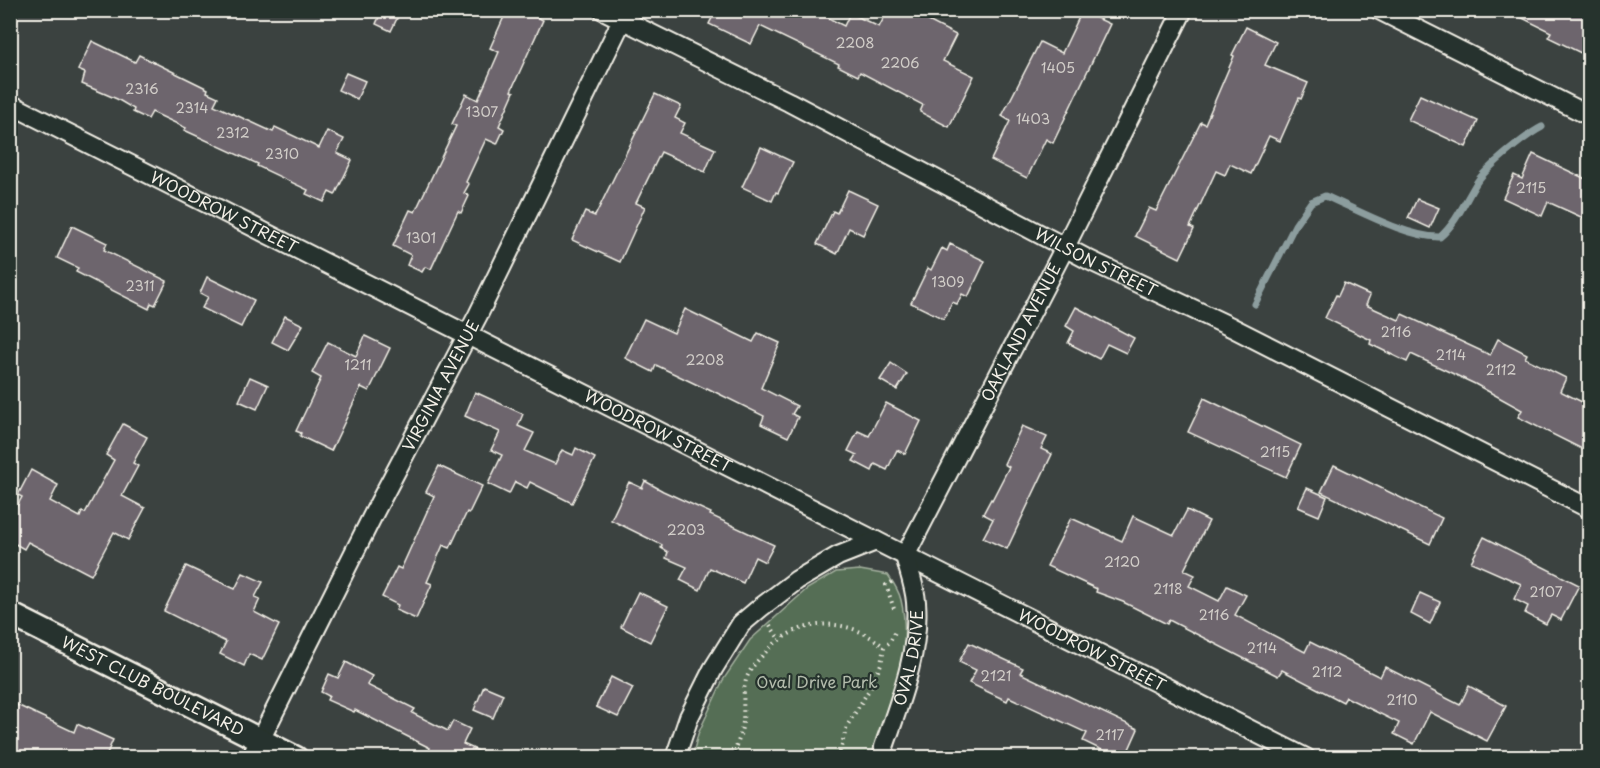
<svg xmlns="http://www.w3.org/2000/svg" width="1600" height="768" font-family="'Playpen Sans',sans-serif">
	<rect width="100%" height="100%" fill="#3b4240"/>
	<filter id="ink" filterUnits="userSpaceOnUse"><feTurbulence type="fractalNoise" baseFrequency=".0167" numOctaves="2"/><feDisplacementMap in="SourceGraphic" scale="12" xChannelSelector="R" yChannelSelector="G"/><feConvolveMatrix kernelMatrix="1 2 1 2 8 2 1 2 1" color-interpolation-filters="sRGB"/></filter>
	<g filter="url(#ink)">
		<!-- green -->
		<path fill="#546e55" stroke="#a4b09e" stroke-width="1.5" d="M860,570L888,575C893,582 899,591 901,600C913,651 892,699 875,746L873,757L692,758L698,734L723,680L750,640L807,589L836,572Z"/>
		<g fill="none" stroke-linecap="round" stroke-linejoin="round">
			<!-- stream -->
			<path stroke="#8c9d9e" stroke-width="7" d="M1255,304L1295,225L1311,202L1325,196C1356,209 1407,238 1440,237C1457,222 1465,201 1477,182C1486,168 1526,135 1542,127"/>
		</g>
		<!-- building -->
		<g fill="#6d656d" stroke="#f4f1e8" stroke-width="1.5">
			<polygon points="382,10 401,10 391,31 376,24"/>
			<polygon points="507,10 521,10 543,20 511,91 514,92 499,126 504,129 497,144 486,139 466,182 469,184 464,193 469,196 461,213 458,211 431,269 425,267 422,272 407,265 411,255 393,246 410,210 415,212 456,126 452,124 466,94 478,100 499,52 490,48"/>
			<polygon points="716,10 813,10 844,26 850,13 879,27 888,10 907,10 956,35 943,61 974,76 949,127 920,112 923,105 860,72 858,76 838,66 839,64 760,26 751,44 709,24"/>
			<polygon points="1506,10 1590,10 1590,42 1583,54 1548,37 1551,32"/>
			<polygon points="1082,11 1110,24 1053,143 1046,139 1027,178 991,160 1010,121 1002,116 1040,42 1062,53"/>
			<polygon points="1246,27 1276,42 1265,65 1308,83 1301,99 1299,98 1280,141 1269,136 1251,174 1230,164 1225,175 1216,171 1190,227 1194,229 1180,258 1135,236 1149,208 1156,211 1201,122 1205,124 1234,56 1232,55"/>
			<polygon points="92,41 135,62 139,55 208,89 207,92 218,97 214,105 273,132 275,127 319,148 327,131 344,139 337,153 352,160 335,195 329,192 324,202 306,194 308,190 257,166 258,164 184,130 186,128 152,112 148,119 133,112 134,109 117,99 82,84 85,73 78,70"/>
			<polygon points="346,73 365,81 357,99 338,90"/>
			<polygon points="655,94 681,106 675,118 685,123 680,133 715,149 705,172 661,152 636,203 645,207 620,262 572,240 585,212 595,216"/>
			<polygon points="1420,95 1478,121 1466,147 1408,120"/>
			<polygon points="761,147 793,162 778,193 776,192 772,201 742,187"/>
			<polygon points="1533,154 1590,181 1590,221 1548,202 1542,216 1503,198 1514,175 1522,179"/>
			<polygon points="848,190 878,204 863,235 849,228 837,254 817,244 833,211 837,213"/>
			<polygon points="1417,199 1439,208 1430,228 1408,218"/>
			<polygon points="72,226 107,243 104,250 167,281 155,305 151,303 149,309 76,272 78,268 57,258"/>
			<polygon points="950,244 985,261 968,297 962,294 957,304 952,302 944,319 911,303 928,268 931,270 942,248 947,251"/>
			<polygon points="207,277 254,300 241,327 202,308 208,297 200,293"/>
			<polygon points="1344,283 1370,295 1366,305 1399,320 1402,314 1490,355 1498,339 1527,354 1525,358 1566,378 1560,391 1590,406 1590,453 1518,417 1522,410 1475,384 1411,354 1407,362 1370,344 1371,340 1325,318 1336,295 1338,296"/>
			<polygon points="1076,307 1134,338 1126,353 1107,344 1099,359 1068,343 1074,331 1066,326"/>
			<polygon points="685,309 753,342 758,333 780,343 761,388 797,406 792,414 798,417 788,437 761,424 764,416 707,388 706,389 656,365 653,372 625,358 644,319 674,333"/>
			<polygon points="285,316 303,325 288,350 272,342"/>
			<polygon points="365,336 390,348 369,391 361,387 331,451 300,436 301,433 296,431 321,378 312,373 328,342 356,356"/>
			<polygon points="891,363 907,374 897,390 880,380"/>
			<polygon points="250,377 268,385 257,409 239,401"/>
			<polygon points="475,392 523,414 518,426 534,433 525,451 555,464 562,450 573,455 576,448 595,458 572,503 530,482 527,488 515,482 509,494 488,484 502,455 491,450 500,432 465,416"/>
			<polygon points="1204,398 1301,445 1286,477 1188,432"/>
			<polygon points="886,403 921,421 905,454 897,450 887,470 875,464 872,471 853,461 857,455 848,451 858,431 869,436"/>
			<polygon points="123,424 147,437 133,463 138,466 122,496 145,508 128,540 114,532 91,575 28,542 24,549 10,541 10,518 22,497 18,495 31,470 58,485 50,501 80,517 82,512 85,513 114,460 106,455"/>
			<polygon points="1022,426 1047,437 1041,449 1052,454 1007,549 983,538 993,519 983,514 991,499 992,500 1009,467 1004,464"/>
			<polygon points="1334,465 1442,518 1430,544 1321,492"/>
			<polygon points="439,466 482,486 469,513 467,512 450,548 443,545 427,582 432,584 416,619 396,610 398,605 382,597 397,567 401,569 434,496 426,492"/>
			<polygon points="645,481 663,491 711,513 710,515 774,545 765,562 755,557 743,583 710,568 700,590 680,580 687,567 666,558 668,552 661,548 662,545 611,520 629,482 642,488"/>
			<polygon points="1307,488 1327,497 1319,516 1298,507"/>
			<polygon points="1187,510 1209,521 1184,570 1195,575 1189,586 1219,601 1227,586 1246,595 1235,615 1305,652 1310,642 1380,677 1385,667 1460,705 1469,686 1506,706 1487,741 1430,712 1414,744 1394,734 1399,723 1346,697 1343,702 1282,670 1278,676 1169,620 1167,624 1123,602 1096,592 1097,589 1047,566 1071,518 1122,541 1133,516 1174,535"/>
			<polygon points="1484,537 1579,585 1561,620 1551,615 1546,624 1525,613 1528,606 1514,599 1521,584 1471,562"/>
			<polygon points="186,566 235,589 243,573 263,582 255,597 260,599 254,612 279,625 262,660 249,654 244,666 220,654 226,642 164,611"/>
			<polygon points="638,592 668,606 650,642 621,627"/>
			<polygon points="1420,593 1440,602 1430,624 1411,614"/>
			<polygon points="969,643 1023,668 1020,673 1138,729 1125,758 1118,758 1083,741 1087,733 1009,697 1007,701 969,683 976,670 959,662"/>
			<polygon points="346,662 372,676 367,685 415,709 412,713 448,731 453,721 470,729 463,744 494,758 442,758 429,751 430,748 355,710 354,712 327,700 329,696 321,692 329,674 338,678"/>
			<polygon points="611,677 633,688 618,717 596,707"/>
			<polygon points="484,686 503,694 493,718 474,710"/>
			<polygon points="17,705 74,732 77,724 113,740 105,758 10,758 10,719"/>
		</g>
		<g fill="none" stroke-linecap="round" stroke-linejoin="round">
			<!-- minor casing -->
			<g stroke="#f4f1e8" stroke-width="22">
				<g id="minor">
					<path id="s1" d="M603,10L789,102L1089,260L1231,327L1590,509"/>
					<polyline points="1379,10 1590,116"/>
					<path id="s2" d="M10,104L1306,758"/>
					<path id="s3" d="M251,758L375,511L478,315L627,10"/>
					<polyline points="675,758 689,717 713,669 741,624 760,608 797,580 838,556 876,541"/>
					<path id="s4" d="M883,758L884,747C900,701 920,651 916,602C915,587 909,571 905,556L1065,247L1183,10"/>
				</g>
			</g>
			<!-- tertiary casing -->
			<g stroke="#f4f1e8" stroke-width="27">
				<g id="tertiary">
					<path id="s5" d="M10,614L296,758"/>
				</g>
			</g>
			<!-- path -->
			<g stroke="#f4f1e8" stroke-width="4" stroke-dasharray="1.5 4.5" stroke-linecap="butt">
				<polyline points="892,582 886,585 895,612"/>
				<polyline points="770,625 779,639"/>
				<path d="M732,758C737,746 741,734 743,722C744,708 742,694 746,680C749,670 756,662 764,654C797,617 847,615 884,647"/>
				<polyline points="838,758 847,726 872,685 881,664 884,647 890,642 895,632"/>
			</g>
			<!-- minor -->
			<use href="#minor" stroke="#26332d" stroke-width="18"/>
			<!-- tertiary -->
			<use href="#tertiary" stroke="#26332d" stroke-width="22"/>
		</g>
	</g>
	<g text-anchor="middle" stroke-width="4.5" stroke-linejoin="round" paint-order="stroke">
		<!-- number labels -->
		<g font-size="14" fill="#d2cec9">
			<text x="855" y="48">2208</text>
			<text x="900" y="68">2206</text>
			<text x="1058" y="73">1405</text>
			<text x="142" y="94">2316</text>
			<text x="192" y="113">2314</text>
			<text x="482" y="117">1307</text>
			<text x="1033" y="124">1403</text>
			<text x="233" y="138">2312</text>
			<text x="282" y="159">2310</text>
			<text x="1531" y="193">2115</text>
			<text x="421" y="243">1301</text>
			<text x="948" y="287">1309</text>
			<text x="140" y="291">2311</text>
			<text x="1396" y="337">2116</text>
			<text x="1451" y="360">2114</text>
			<text x="705" y="365">2208</text>
			<text x="358" y="370">1211</text>
			<text x="1501" y="375">2112</text>
			<text x="1275" y="457">2115</text>
			<text x="686" y="535">2203</text>
			<text x="1122" y="567">2120</text>
			<text x="1168" y="594">2118</text>
			<text x="1546" y="597">2107</text>
			<text x="1214" y="620">2116</text>
			<text x="1262" y="653">2114</text>
			<text x="1327" y="677">2112</text>
			<text x="996" y="681">2121</text>
			<text x="1402" y="705">2110</text>
			<text x="1110" y="740">2117</text>
		</g>
		<!-- street labels -->
		<g font-size="16" fill="#f4f1e8" stroke="#26332d">
			<text dy="6" stroke="none"><textPath href="#s2" startOffset="240">WOODROW STREET</textPath></text>
			<text dy="6" stroke="none"><textPath href="#s1" startOffset="554">WILSON STREET</textPath></text>
			<text dy="6" stroke="none"><textPath href="#s4" startOffset="460">OAKLAND AVENUE</textPath></text>
			<text dy="6" stroke="none"><textPath href="#s3" startOffset="418">VIRGINIA AVENUE</textPath></text>
			<text dy="6" stroke="none"><textPath href="#s2" startOffset="726">WOODROW STREET</textPath></text>
			<text dy="6" stroke="none"><textPath href="#s2" startOffset="1212">WOODROW STREET</textPath></text>
			<text dy="6" stroke="none"><textPath href="#s4" startOffset="104">OVAL DRIVE</textPath></text>
			<text dy="6" stroke="none"><textPath href="#s5" startOffset="160">WEST CLUB BOULEVARD</textPath></text>
		</g>
		<!-- park labels -->
		<g font-size="16" fill="#b4bdad" stroke="#26332d">
			<text x="817" y="688">Oval Drive Park</text>
		</g>
	</g>
	<!-- margin -->
	<rect width="1600" height="768" fill="none" stroke="#26332d" stroke-width="36"/>
	<rect x="18" y="18" width="1564" height="732" fill="none" stroke="#f4f1e8" stroke-width="2" filter="url(#ink)"/>
</svg>
